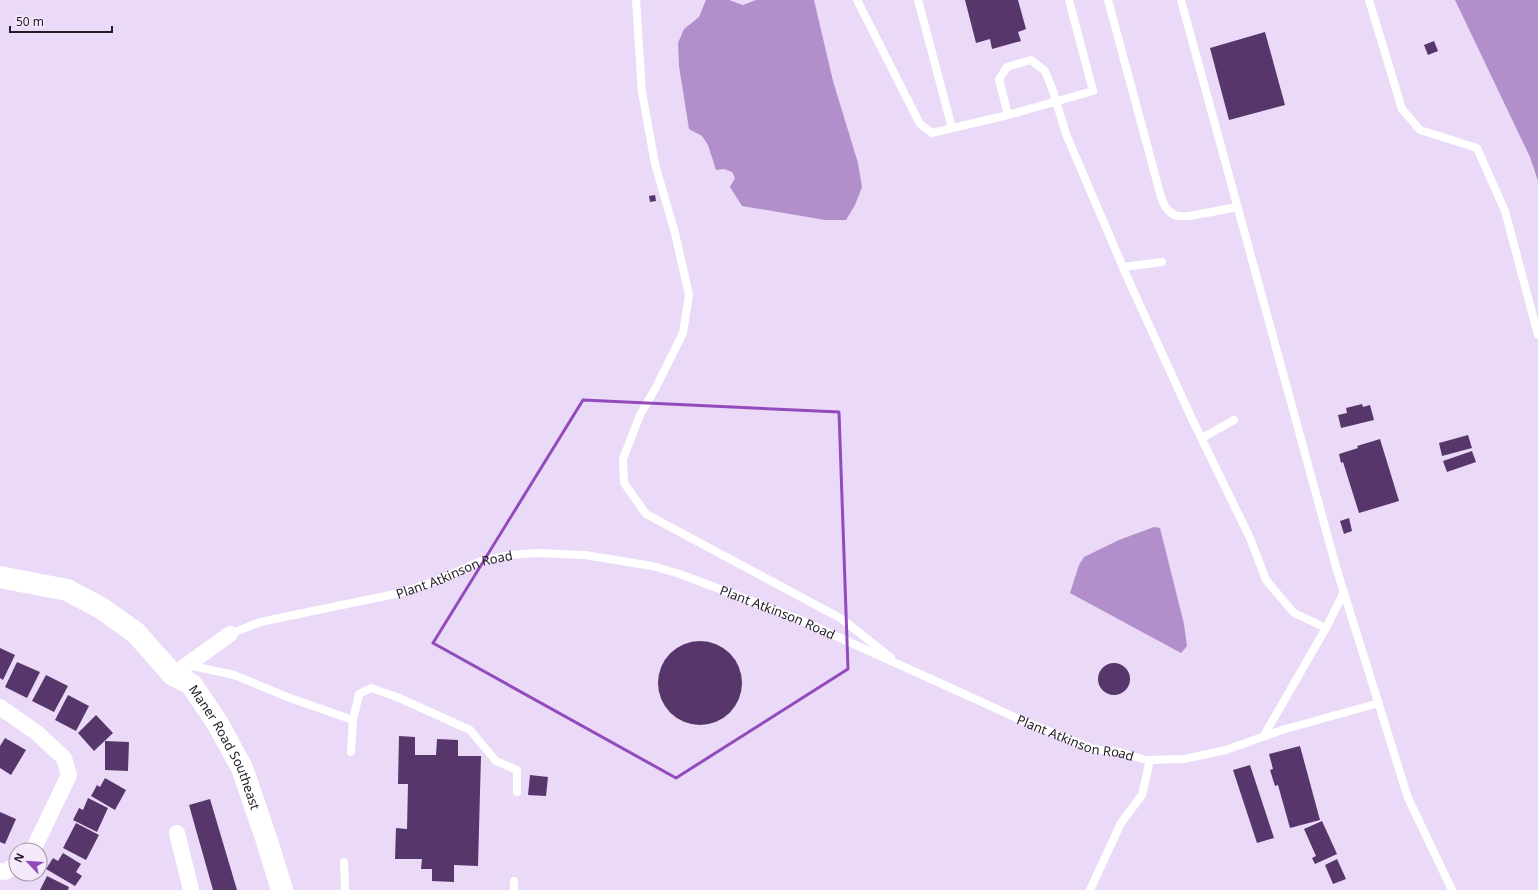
<svg xmlns="http://www.w3.org/2000/svg" width="1538" height="890" font-family="'Noto Sans',sans-serif">
	<rect width="100%" height="100%" fill="#eadaf7"/>
	<!-- water -->
	<g fill="#b28ecb">
		<polygon points="706,0 729,0 743,5 756,0 814,0 833,81 858,163 862,187 855,205 846,220 825,220 742,206 730,187 735,178 732,172 724,169 716,170 708,145 702,136 689,129 679,66 678,43 684,29 699,17"/>
		<polygon points="1455,0 1538,0 1538,181 1530,157"/>
		<polygon points="1154,527 1160,528 1184,624 1187,646 1181,653 1070,593 1079,565 1084,557 1119,540"/>
	</g>
	<!-- building -->
	<g fill="#57366c">
		<polygon points="965,0 1018,0 1026,29 1018,32 1021,41 992,49 990,39 976,43"/>
		<polygon points="1265,32 1285,105 1229,120 1210,48"/>
		<polygon points="1434,41 1438,51 1428,55 1424,45"/>
		<polygon points="655,195 656,201 650,202 649,196"/>
		<polygon points="1362,404 1363,407 1370,405 1374,420 1341,428 1338,415 1347,413 1346,408"/>
		<polygon points="1468,435 1472,448 1442,456 1439,443"/>
		<polygon points="1380,439 1399,501 1359,513 1343,462 1341,463 1339,454 1358,448 1357,446"/>
		<polygon points="1472,451 1476,462 1447,472 1443,461"/>
		<polygon points="1349,518 1352,531 1344,534 1340,521"/>
		<circle cx="700" cy="683" r="42"/>
		<polygon points="0,648 15,655 3,680 0,678"/>
		<polygon points="17,662 40,672 27,698 5,687"/>
		<circle cx="1114" cy="679" r="16"/>
		<polygon points="46,675 68,686 54,712 32,701"/>
		<polygon points="68,695 89,706 76,731 55,720"/>
		<polygon points="96,715 113,733 94,751 78,733"/>
		<polygon points="399,736 415,737 415,755 436,755 437,739 458,740 458,756 481,756 478,866 454,865 454,882 432,881 432,869 421,869 422,859 395,859 396,828 407,829 408,784 398,784"/>
		<polygon points="5,738 26,750 11,775 0,768 0,746"/>
		<polygon points="105,741 129,742 128,771 105,770"/>
		<polygon points="1300,746 1320,820 1290,828 1278,785 1275,786 1270,770 1273,769 1269,754"/>
		<polygon points="1250,765 1274,838 1257,843 1233,770"/>
		<polygon points="530,775 548,777 546,796 528,795"/>
		<polygon points="105,778 126,790 115,810 91,796 97,785 100,787"/>
		<polygon points="88,798 108,808 97,832 73,820 79,808 83,810"/>
		<polygon points="210,799 237,890 213,890 189,805"/>
		<polygon points="0,812 16,819 5,844 0,842"/>
		<polygon points="1322,821 1337,854 1315,864 1312,858 1316,856 1304,829"/>
		<polygon points="76,823 99,835 86,860 63,848"/>
		<polygon points="63,853 81,864 76,872 82,876 75,886 46,869 53,858 58,861"/>
		<polygon points="1337,859 1346,879 1333,884 1325,865"/>
		<polygon points="47,876 69,887 68,890 40,890"/>
	</g>
	<g fill="none" stroke-linecap="round" stroke-linejoin="round">
		<!-- lane -->
		<g stroke="#fff" stroke-width="8">
			<polyline points="636,0 642,92 655,164 675,233 689,295 683,333 655,389 640,415 623,459 624,483 646,514 842,619 891,658"/>
			<polyline points="857,0 920,124 932,133 1008,115"/>
			<polyline points="918,0 952,128"/>
			<polyline points="1069,0 1093,91 1008,115 999,79 1007,67 1031,60 1045,71 1053,91 1066,134 1128,279 1192,419 1250,538 1266,580 1294,613 1326,628"/>
			<path d="M1108,0L1161,197C1169,222 1185,217 1206,213C1217,211 1227,209 1237,207"/>
			<polyline points="1181,0 1336,567 1408,798 1452,890"/>
			<polyline points="1369,0 1402,109 1420,130 1477,148 1505,211 1538,335"/>
			<polyline points="1123,267 1162,262"/>
			<polyline points="1202,438 1234,420"/>
			<path id="s1" d="M230,634L260,622L400,593L438,580L481,561L511,555L536,553L585,555L652,566L680,574L796,618L962,693L1021,720L1093,749L1119,752L1146,760L1184,759L1226,750L1282,730L1379,703"/>
			<polyline points="188,665 234,675 290,698 353,720 351,752"/>
			<polyline points="353,720 359,694 371,688 397,697 470,730 496,761 517,770 517,792"/>
			<polyline points="1263,737 1326,628 1344,592"/>
			<polyline points="344,862 345,890"/>
			<polyline points="514,890 514,881"/>
			<polyline points="1090,890 1121,823 1142,795 1150,760"/>
		</g>
		<!-- street -->
		<g stroke="#fff" stroke-width="16">
			<polyline points="173,675 230,634"/>
			<polyline points="0,707 37,733 64,758 69,775 33,850"/>
			<polyline points="177,833 191,890"/>
			<polyline points="0,871 5,872 16,865"/>
		</g>
		<!-- secondary -->
		<path stroke="#fff" stroke-width="22" id="s2" d="M0,577L67,590L101,608L136,633L173,675L191,684L218,724L242,768L266,838L282,890"/>
	</g>
	<!-- marked area -->
	<path fill="none" stroke="#934abd" stroke-width="3" stroke-linejoin="round" d="M583,400L839,412L848,669L676,778L433,643Z"/>
	<g text-anchor="middle" stroke-width="4" stroke-linejoin="round" paint-order="stroke">
		<!-- street labels -->
		<g font-size="13" fill="#211b25" stroke="#f4eafc">
			<text dy="5" stroke="none"><textPath href="#s1" startOffset="233">Plant Atkinson Road</textPath></text>
			<text dy="5" stroke="none"><textPath href="#s1" startOffset="569">Plant Atkinson Road</textPath></text>
			<text dy="5" stroke="none"><textPath href="#s1" startOffset="893">Plant Atkinson Road</textPath></text>
			<text dy="5" stroke="none"><textPath href="#s2" startOffset="298">Maner Road Southeast</textPath></text>
		</g>
	</g>
	<!-- north arrow -->
	<g transform="translate(28 862) rotate(295)"><circle r="19" fill="#f4eafc" stroke="#a097a6"/>
	<path d="M0-3L7 15L0 10L-7 15Z" fill="#934abd"/>
	<text y="-6" font-size="11" font-weight="bold" text-anchor="middle" fill="#211b25">N</text>
	</g>
	<!-- scale -->
	<path d="M10 26v6h102v-6" fill="none" stroke="#211b25" stroke-width="2"/>
	<text x="16" y="26" font-size="12" fill="#211b25" stroke="#f4eafc" stroke-width="3" paint-order="stroke">50 m</text>
</svg>
